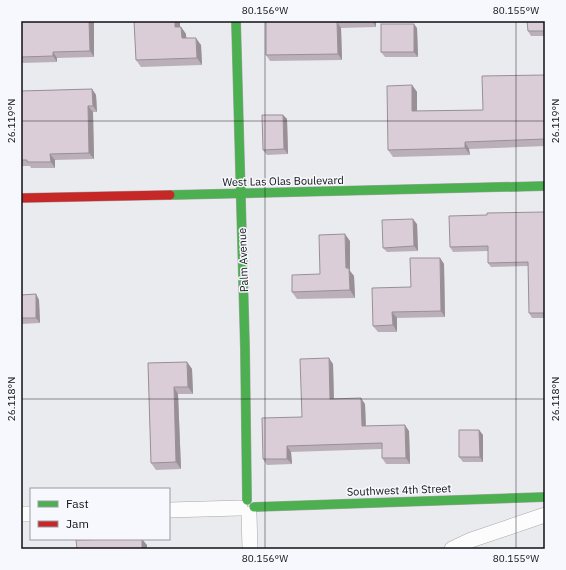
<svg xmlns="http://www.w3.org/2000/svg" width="566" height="570" font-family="'IBM Plex Sans',sans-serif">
	<rect width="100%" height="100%" fill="#eaebef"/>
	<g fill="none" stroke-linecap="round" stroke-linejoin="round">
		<!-- street casing -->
		<g stroke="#a8a8ab" stroke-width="16">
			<g id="street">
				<polyline points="169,510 240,508"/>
				<polyline points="21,514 31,514"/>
				<polyline points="249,514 250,549"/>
				<polyline points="452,549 471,540 545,515"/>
			</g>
		</g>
		<!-- fast casing -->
		<g stroke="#a8a8ab" stroke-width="10">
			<g id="fast">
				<polyline points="236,21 245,348 247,500"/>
				<polyline points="170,195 545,186"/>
				<polyline points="254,507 545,497"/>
			</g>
		</g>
		<!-- jam casing -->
		<g stroke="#a8a8ab" stroke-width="10">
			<polyline id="jam" points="21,198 170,195"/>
		</g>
		<!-- street -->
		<use href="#street" stroke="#fcfcfd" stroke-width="15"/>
		<!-- fast -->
		<use href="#fast" stroke="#4caf50" stroke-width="9"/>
		<!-- jam -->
		<use href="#jam" stroke="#c62828" stroke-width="9"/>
	</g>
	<!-- wall -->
	<g fill="#bbb0b9">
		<polygon points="21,21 94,21 94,57 57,58 57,62 21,63"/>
		<polygon points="134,21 180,21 180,27 181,27 186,34 186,38 201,45 202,65 141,67 136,60"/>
		<polygon points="266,21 376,21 376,27 341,28 342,60 270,61 266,55"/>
		<polygon points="545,21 545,36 531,36 528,31"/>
		<polygon points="417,28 418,57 385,57 381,52"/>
		<polygon points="545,75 545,146 469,149 470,155 393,157 388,150 412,85 417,92 417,111 483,110"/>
		<polygon points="92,89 96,95 97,112 93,112 94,159 55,160 55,168 31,168 30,166 21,166 21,91"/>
		<polygon points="283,115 287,119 288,154 267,155 263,150"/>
		<polygon points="545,212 545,318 532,318 529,313 528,266 491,267 488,263 488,251 453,252 450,247"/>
		<polygon points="417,224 418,251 387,252 383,248"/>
		<polygon points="350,241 350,271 354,276 355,298 297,299 292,292 320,274"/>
		<polygon points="440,258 444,264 445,317 397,318 397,332 378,332 373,326"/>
		<polygon points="36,294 39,300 40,323 21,324 21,295"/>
		<polygon points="187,362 192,369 193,394 178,394 181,469 156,470 151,463 148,363"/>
		<polygon points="333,364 334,399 365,404 366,426 409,431 410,464 386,464 382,458 382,449 291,452 292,464 267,465 263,459 302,417"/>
		<polygon points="479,430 483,435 483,462 463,462 459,457"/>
	</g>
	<!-- shaded-wall -->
	<g fill="#999096">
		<polygon points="89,21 94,21 94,57 90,51"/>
		<polygon points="175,21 180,21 180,34 175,27"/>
		<polygon points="372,21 376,21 376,27"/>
		<polygon points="337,22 341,28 342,60 338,54"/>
		<polygon points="414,24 417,28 418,57 414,52"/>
		<polygon points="181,27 186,34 187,45 182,38"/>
		<polygon points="196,38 201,45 202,65 197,58"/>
		<polygon points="53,52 57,58 57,62 53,56"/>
		<polygon points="412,85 417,92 417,118 412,111"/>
		<polygon points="92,89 96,95 97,112 93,106"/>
		<polygon points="88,106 93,112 94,159 89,153"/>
		<polygon points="283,115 287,119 288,154 284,149"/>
		<polygon points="465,142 469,149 470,155 465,148"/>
		<polygon points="50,154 55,160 55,168 51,162"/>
		<polygon points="413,219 417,224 418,251 414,246"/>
		<polygon points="345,234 350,241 350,271 354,276 355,298 350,290 346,268"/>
		<polygon points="440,258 444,264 445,317 441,311"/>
		<polygon points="36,294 39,300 40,323 36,318"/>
		<polygon points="392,312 397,318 397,332 393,325"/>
		<polygon points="329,358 333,364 334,405 330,399"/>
		<polygon points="187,362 192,369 193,394 188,387"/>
		<polygon points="174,387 178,394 181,469 176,462"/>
		<polygon points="361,398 365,404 366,432 362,426"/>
		<polygon points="405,425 409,431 410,464 406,458"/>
		<polygon points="479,430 483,435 483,462 480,457"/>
		<polygon points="287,446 291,452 292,464 287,459"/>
		<polygon points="142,539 147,545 147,549 142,549"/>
	</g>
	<!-- building -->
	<g fill="#dacdd7" stroke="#999096">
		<polygon points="21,21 89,21 90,51 53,52 53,56 21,57"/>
		<polygon points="134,21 175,21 175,27 181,27 182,38 196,38 197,58 136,60"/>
		<polygon points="266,21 372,21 337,22 338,54 266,55"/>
		<polygon points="527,21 545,21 545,31 528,31"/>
		<rect x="381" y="24" width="33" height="28"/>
		<polygon points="545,75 545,139 465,142 465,148 388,150 387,86 412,85 412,111 483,110 482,76"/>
		<polygon points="92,89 93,106 88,106 89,153 50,154 51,162 27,162 27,160 21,160 21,91"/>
		<polygon points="262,115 283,115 284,149 263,150"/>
		<polygon points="545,212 545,313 529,313 528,262 488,263 488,246 450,247 449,216 487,215 487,213"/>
		<polygon points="413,219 414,246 383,248 382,220"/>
		<polygon points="345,234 346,268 349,268 350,290 292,292 292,275 320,274 319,235"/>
		<polygon points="410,258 440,258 441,311 392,312 393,325 373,326 372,288 411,287"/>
		<polygon points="36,294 36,318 21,318 21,295"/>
		<polygon points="329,358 330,399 361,398 362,426 405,425 406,458 382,458 382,443 287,446 287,459 263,459 262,418 302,417 300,359"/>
		<polygon points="187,362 188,387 174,387 176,462 151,463 148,363"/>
		<polygon points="459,430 479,430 480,457 459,457"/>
		<polygon points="115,539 142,539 142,549 77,549 76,540"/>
	</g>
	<!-- ticks -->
	<path fill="none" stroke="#101012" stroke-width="1" stroke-opacity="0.45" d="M265,21V549M516,21V549M21,121H545M21,399H545"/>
	<g text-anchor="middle" stroke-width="3" stroke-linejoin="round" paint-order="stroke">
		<!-- street labels -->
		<g font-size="11" fill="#101012" stroke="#f6f8fd">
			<text transform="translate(283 181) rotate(-1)" y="4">West Las Olas Boulevard</text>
			<text transform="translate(243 260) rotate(-92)" y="4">Palm Avenue</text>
			<text transform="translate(399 490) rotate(-2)" y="4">Southwest 4th Street</text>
		</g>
	</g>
	<!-- border -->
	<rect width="566" height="570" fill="none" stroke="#f6f8fd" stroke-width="44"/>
	<!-- legend -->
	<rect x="30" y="488" width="140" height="52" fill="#f6f8fd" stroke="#9a9b9f"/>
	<rect x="38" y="501" width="20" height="6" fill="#4caf50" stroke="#9a9b9f"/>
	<text x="66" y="508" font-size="12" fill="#101012">Fast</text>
	<rect x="38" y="521" width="20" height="6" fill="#c62828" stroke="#9a9b9f"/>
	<text x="66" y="528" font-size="12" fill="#101012">Jam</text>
	<rect x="22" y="22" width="522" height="526" fill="none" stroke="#101012" stroke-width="1.5"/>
	<g font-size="10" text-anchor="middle" fill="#101012">
		<text x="265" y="14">80.156°W</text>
		<text x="516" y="14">80.155°W</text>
		<text transform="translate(11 121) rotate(-90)" y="4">26.119°N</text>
		<text transform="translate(555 121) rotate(-90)" y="4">26.119°N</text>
		<text transform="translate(11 399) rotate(-90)" y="4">26.118°N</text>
		<text transform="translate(555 399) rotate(-90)" y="4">26.118°N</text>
		<text x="265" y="562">80.156°W</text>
		<text x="516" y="562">80.155°W</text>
	</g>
</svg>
